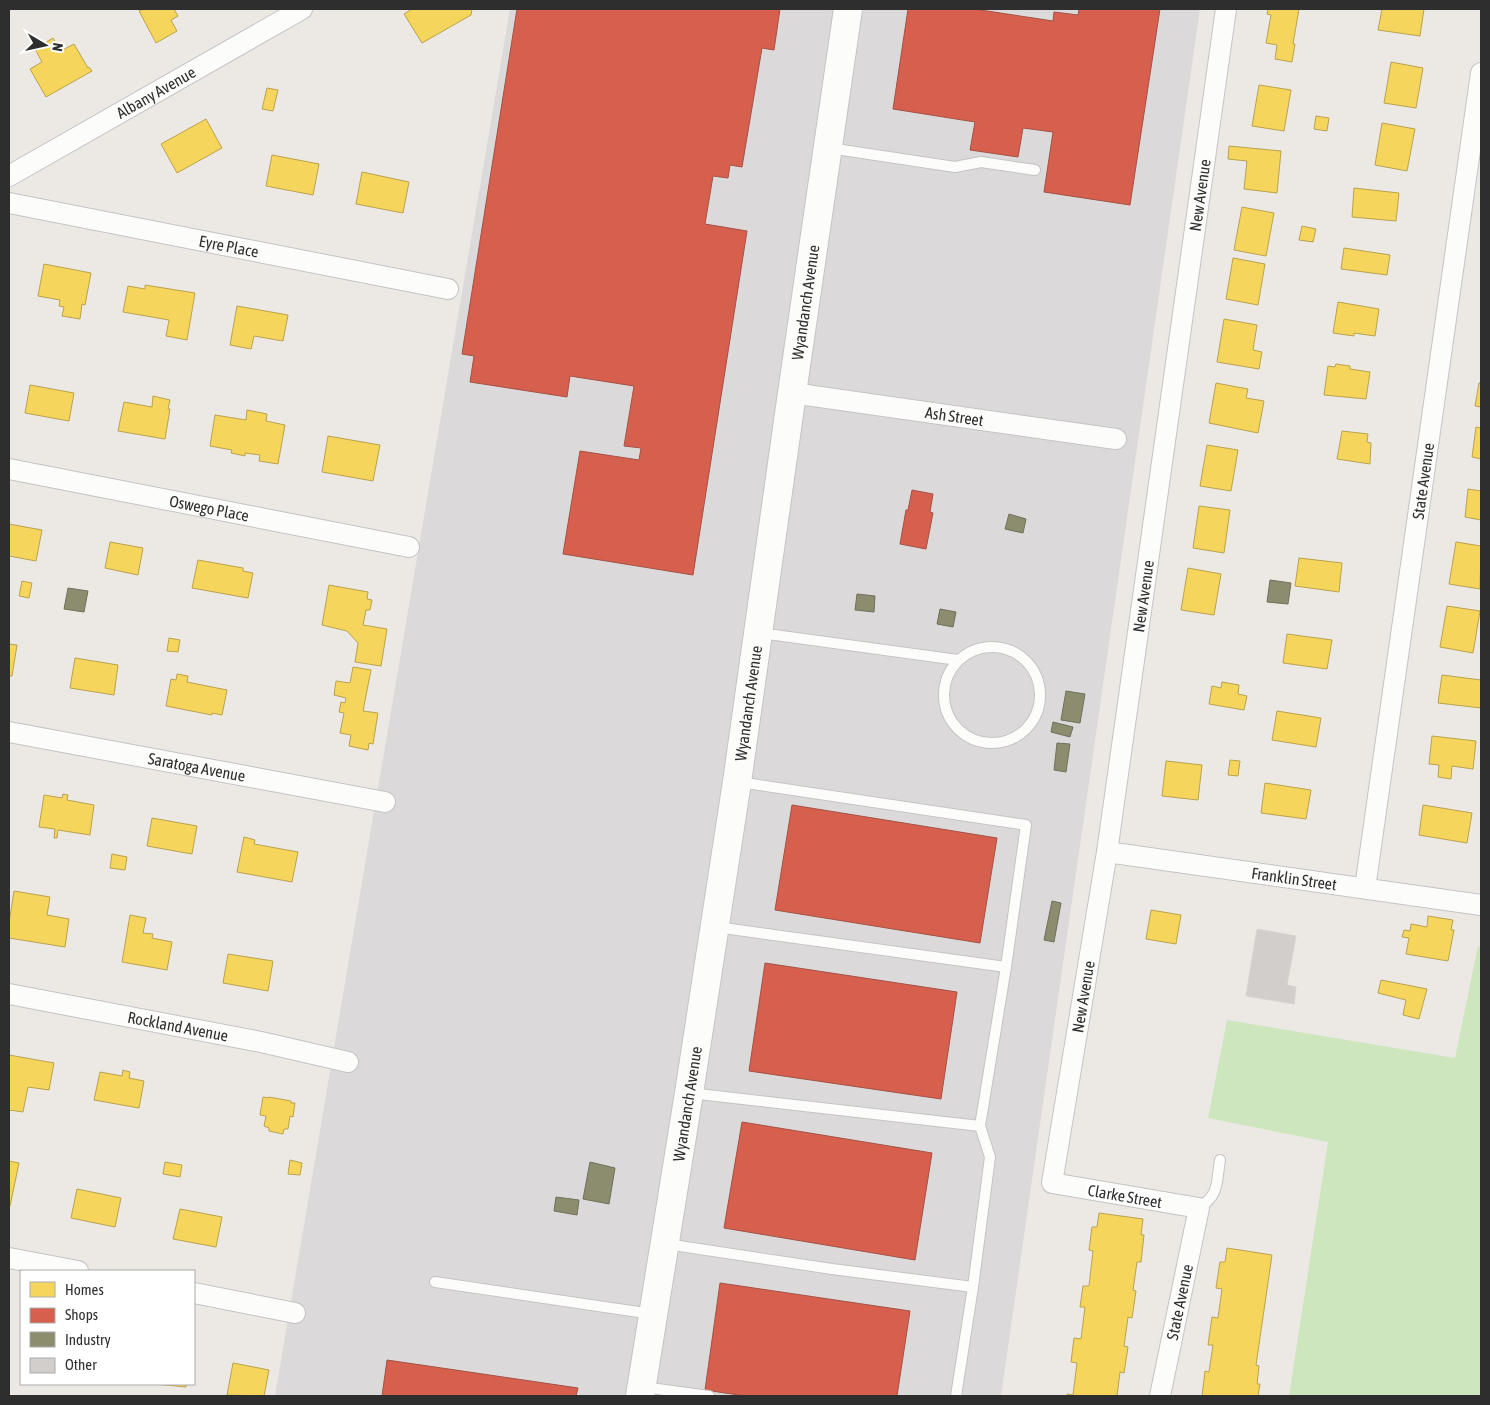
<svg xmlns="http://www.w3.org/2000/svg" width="1490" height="1405" font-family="'Asap Condensed',sans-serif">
	<rect width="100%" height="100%" fill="#ece8e4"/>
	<!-- industrial -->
	<polygon fill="#dcd9db" points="510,9 1200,9 1001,1396 275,1396"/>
	<!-- green -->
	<polygon fill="#cee6be" points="1478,946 1481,947 1481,1396 1289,1396 1328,1142 1208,1118 1227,1020 1455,1058"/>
	<!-- homes -->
	<g fill="#f6d55c" stroke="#baa34e">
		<polygon points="144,9 174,9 178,16 171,20 177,31 156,43 139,11"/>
		<polygon points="412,9 472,9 471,15 422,43 404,14"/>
		<polygon points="1268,9 1299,9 1293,44 1295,44 1292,62 1275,59 1277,45 1266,43 1271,15 1267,14"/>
		<polygon points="1382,9 1424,9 1420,36 1378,30"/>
		<polygon points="53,38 61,51 74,44 88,68 89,67 92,71 46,97 30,69 42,62 35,49"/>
		<polygon points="1391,62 1423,68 1416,108 1384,103"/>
		<polygon points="1259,85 1291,90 1284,131 1252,126"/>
		<polygon points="267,88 278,90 273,111 262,109"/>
		<polygon points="1316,116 1329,118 1327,131 1314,129"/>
		<polygon points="206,119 222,148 177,173 161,144"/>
		<polygon points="1382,123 1415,129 1407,171 1375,165"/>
		<polygon points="1229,146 1281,151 1277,193 1244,189 1247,161 1228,159"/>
		<polygon points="272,155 319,164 313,195 266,186"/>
		<polygon points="362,172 409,182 403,213 356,204"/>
		<polygon points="1354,188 1399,193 1396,221 1352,217"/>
		<polygon points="1242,207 1274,213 1266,256 1234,250"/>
		<polygon points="1302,226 1316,229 1313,242 1299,240"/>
		<polygon points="1344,248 1390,255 1387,275 1341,269"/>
		<polygon points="1233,258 1265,264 1258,305 1226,299"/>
		<polygon points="44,264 91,273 85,305 82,304 80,319 62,316 64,307 59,306 60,300 38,296"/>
		<polygon points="145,285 195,293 187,340 166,336 169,320 123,312 128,286 145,289"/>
		<polygon points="1338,302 1379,309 1375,336 1354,333 1354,336 1333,333"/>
		<polygon points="237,306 288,315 283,341 254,336 251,349 230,345"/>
		<polygon points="1224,319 1257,325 1253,350 1262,352 1259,369 1217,362"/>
		<polygon points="1336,364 1350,366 1350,369 1370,372 1366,399 1324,395 1328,366 1335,367"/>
		<polygon points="1216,383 1248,389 1246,398 1264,401 1258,433 1209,423"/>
		<polygon points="1479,383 1481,383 1481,407 1475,406"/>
		<polygon points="30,385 74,393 69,421 25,413"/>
		<polygon points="153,396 170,400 168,409 170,409 165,439 118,431 124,402 152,407"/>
		<polygon points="247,410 267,414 266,421 285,425 278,464 259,461 260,455 245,453 245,456 231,453 232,450 210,446 215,415 246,420"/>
		<polygon points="1476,427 1481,428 1481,459 1472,457"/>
		<polygon points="1342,431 1368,434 1367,442 1371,443 1370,464 1337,459"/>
		<polygon points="328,436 380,445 373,481 322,472"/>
		<polygon points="1207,445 1238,450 1231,491 1200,486"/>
		<polygon points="1468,489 1481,491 1481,520 1465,517"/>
		<polygon points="1199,506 1230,510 1224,553 1193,548"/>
		<polygon points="9,524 42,530 36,561 9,556"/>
		<polygon points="110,542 143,548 138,575 105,568"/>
		<polygon points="1456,542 1481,546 1480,589 1449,584"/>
		<polygon points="1299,558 1342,563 1339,592 1295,586"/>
		<polygon points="198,560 243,568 243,571 253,573 248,598 192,588"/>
		<polygon points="1188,568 1221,574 1214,615 1181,610"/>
		<polygon points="22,581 32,583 29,598 19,596"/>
		<polygon points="329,585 368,592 367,599 372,600 370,610 366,610 363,625 387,629 381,666 355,662 358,643 347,631 322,625"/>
		<polygon points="1447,606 1480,611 1473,653 1440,647"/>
		<polygon points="1287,634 1332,640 1327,669 1283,663"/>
		<polygon points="169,638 180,640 178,652 167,651"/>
		<polygon points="9,644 17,645 12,676 9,676"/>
		<polygon points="75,658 118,665 114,695 70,688"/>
		<polygon points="353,667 371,670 363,711 378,713 373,744 369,743 368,750 349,746 351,735 340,733 344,713 339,712 341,702 345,703 346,698 334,695 336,681 350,683"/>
		<polygon points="177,674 188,676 187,682 227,690 222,715 212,713 212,715 166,706 171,679 176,680"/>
		<polygon points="1442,675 1481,680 1481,708 1438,703"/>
		<polygon points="1222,682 1239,685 1238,694 1247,696 1244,710 1209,704 1212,686 1221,688"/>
		<polygon points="1277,711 1321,718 1316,747 1272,740"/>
		<polygon points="1432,736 1476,741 1473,769 1452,766 1451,779 1438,777 1439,765 1429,764"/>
		<polygon points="1230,760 1240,761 1238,776 1228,775"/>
		<polygon points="1166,761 1202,765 1198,800 1162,796"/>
		<polygon points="1265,783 1311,790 1306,819 1261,813"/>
		<polygon points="63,794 68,795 67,800 94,805 90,835 58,830 57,838 54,838 55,829 39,827 44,795 62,798"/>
		<polygon points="1423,805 1472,813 1467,843 1419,835"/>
		<polygon points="152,818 197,826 192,854 147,846"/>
		<polygon points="244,837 255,840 254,844 298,852 292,882 237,872"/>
		<polygon points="112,854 127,857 125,870 110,868"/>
		<polygon points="14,891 50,897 47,915 69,919 65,947 9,938 9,923"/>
		<polygon points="1151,910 1181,915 1176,944 1146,939"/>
		<polygon points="130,915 146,918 143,933 153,934 152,938 172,942 167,970 122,962"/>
		<polygon points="1428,916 1453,920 1451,930 1454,930 1448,961 1406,954 1409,938 1402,937 1404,930 1410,931 1411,924 1427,927"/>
		<polygon points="228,954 273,961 268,991 223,983"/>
		<polygon points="1381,980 1427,989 1419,1019 1403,1015 1406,1000 1378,993"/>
		<polygon points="9,1055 54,1063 49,1090 28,1087 23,1112 9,1110"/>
		<polygon points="123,1070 130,1072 129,1078 144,1081 139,1108 94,1100 100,1072 122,1076"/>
		<polygon points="263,1097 269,1098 269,1097 291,1101 291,1103 295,1103 293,1117 290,1116 288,1129 284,1129 283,1134 269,1131 269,1128 264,1126 266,1116 260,1115"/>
		<polygon points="290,1160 302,1163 300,1175 288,1174"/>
		<polygon points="9,1161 19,1163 10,1206 9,1206"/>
		<polygon points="165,1162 182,1165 180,1177 163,1174"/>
		<polygon points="77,1189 121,1198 115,1227 71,1218"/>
		<polygon points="180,1209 222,1217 216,1247 173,1239"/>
		<polygon points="1099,1213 1143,1219 1141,1235 1144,1235 1141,1262 1137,1262 1133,1290 1136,1291 1132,1318 1128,1317 1124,1346 1128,1347 1124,1373 1120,1372 1117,1396 1067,1396 1067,1394 1073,1395 1077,1363 1071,1362 1074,1338 1081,1339 1085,1307 1080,1307 1083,1286 1089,1286 1093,1251 1089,1250 1092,1227 1097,1227"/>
		<polygon points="1227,1248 1272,1255 1256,1365 1259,1366 1257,1384 1260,1384 1258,1396 1202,1396 1205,1371 1209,1372 1213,1345 1208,1345 1212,1317 1218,1318 1222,1289 1216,1288 1220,1262 1225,1262"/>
		<polygon points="233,1363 269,1370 264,1396 227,1395"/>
		<polygon points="155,1384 186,1384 186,1387"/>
	</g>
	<!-- shops -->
	<g fill="#d6604d" stroke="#a45144">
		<polygon points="517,9 780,9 774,50 762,48 742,167 730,165 728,178 713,176 705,224 747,231 693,575 563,554 580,451 639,460 641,448 624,446 634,386 570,376 567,397 470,382 474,356 462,354"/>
		<polygon points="908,9 974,9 1053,21 1054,12 1078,15 1079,9 1160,9 1130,205 1044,192 1053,132 1023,128 1018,157 970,150 975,122 893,109"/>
		<polygon points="912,490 933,494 930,512 933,513 926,549 900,544 906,510 908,510"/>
		<polygon points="792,805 997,838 980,943 775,910"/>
		<polygon points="765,963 957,992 941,1099 749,1071"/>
		<polygon points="742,1122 932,1153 915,1260 724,1228"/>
		<polygon points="720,1283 910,1311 897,1396 745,1396 705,1390"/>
		<polygon points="387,1360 578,1388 576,1396 382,1396"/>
	</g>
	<!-- industry -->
	<g fill="#8c8c6e" stroke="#70705b">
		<polygon points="1009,514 1026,519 1023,533 1005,529"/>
		<polygon points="1270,580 1291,583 1288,604 1267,602"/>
		<polygon points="68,588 88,591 84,612 64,609"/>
		<polygon points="857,594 875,596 874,612 855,610"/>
		<polygon points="940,609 956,612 953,627 937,624"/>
		<polygon points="1066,691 1085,694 1080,723 1061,720"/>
		<polygon points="1053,722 1073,727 1070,737 1051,732"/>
		<polygon points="1057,743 1070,744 1066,772 1054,770"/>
		<polygon points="1052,901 1061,903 1054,942 1044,940"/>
		<polygon points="590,1162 615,1168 609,1204 583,1199"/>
		<polygon points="556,1197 579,1200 577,1215 554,1211"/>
	</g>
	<!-- building -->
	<polygon fill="#d1cecb" stroke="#d7d4d0" points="1257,929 1296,936 1287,985 1296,987 1294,1004 1246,996"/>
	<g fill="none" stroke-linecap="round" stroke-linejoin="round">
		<!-- lane casing -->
		<g stroke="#c5c4c5" stroke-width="12">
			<g id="lane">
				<polyline points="829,148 955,167 981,162 1035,170"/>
				<polyline points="760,633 958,660"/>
				<circle cx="992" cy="695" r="48"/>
				<polyline points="716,927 1006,967 1026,825 739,782"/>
				<polyline points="980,1126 1006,967"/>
				<path d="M1199,1208C1220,1194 1216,1183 1220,1160"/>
				<polyline points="666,1244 832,1269 973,1287 990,1157 980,1126 690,1093"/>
				<polyline points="435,1282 652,1314"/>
				<polyline points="643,1387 709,1396"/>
				<polyline points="956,1396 973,1287"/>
			</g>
		</g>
		<!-- street casing -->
		<g stroke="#c5c4c5" stroke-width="22">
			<g id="street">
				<path id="s1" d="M9,176L302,9"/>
				<path id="s2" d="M9,203L448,289"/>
				<path id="s3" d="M792,393L1116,439"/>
				<path id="s4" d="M9,469L409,547"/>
				<path id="s5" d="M9,732L385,802"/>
				<path id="s6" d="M1107,852L1481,905"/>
				<path id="s7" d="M1365,888L1481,73"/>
				<path id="s8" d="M9,994L261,1042L348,1062"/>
				<polyline points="9,1258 78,1271"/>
				<polyline points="194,1293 295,1313"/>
				<path id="s9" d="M1160,1396L1199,1208L1052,1183L1107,852L1226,9"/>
			</g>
		</g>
		<!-- secondary casing -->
		<g stroke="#c5c4c5" stroke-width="30">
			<g id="secondary">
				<path id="s10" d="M640,1396L689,1093L737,782L792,393L848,9"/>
			</g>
		</g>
		<!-- lane -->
		<use href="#lane" stroke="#fcfcfb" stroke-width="10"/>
		<!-- street -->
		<use href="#street" stroke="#fcfcfb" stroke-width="20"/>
		<!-- secondary -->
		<use href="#secondary" stroke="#fcfcfb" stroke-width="28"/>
	</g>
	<g text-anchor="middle" stroke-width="5" stroke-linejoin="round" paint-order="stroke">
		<!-- street labels -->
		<g font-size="16" fill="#2e2e2e" stroke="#fff">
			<text dy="6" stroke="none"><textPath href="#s1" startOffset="169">Albany Avenue</textPath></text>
			<text dy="6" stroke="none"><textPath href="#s9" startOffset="1340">New Avenue</textPath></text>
			<text dy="6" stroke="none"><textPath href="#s2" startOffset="224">Eyre Place</textPath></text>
			<text dy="6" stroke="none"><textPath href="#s10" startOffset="1106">Wyandanch Avenue</textPath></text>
			<text dy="6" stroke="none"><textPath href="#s3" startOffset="164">Ash Street</textPath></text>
			<text dy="6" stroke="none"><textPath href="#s7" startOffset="411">State Avenue</textPath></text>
			<text dy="6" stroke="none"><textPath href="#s4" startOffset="204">Oswego Place</textPath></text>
			<text dy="6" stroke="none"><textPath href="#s9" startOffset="935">New Avenue</textPath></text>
			<text dy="6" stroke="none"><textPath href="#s10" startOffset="701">Wyandanch Avenue</textPath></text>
			<text dy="6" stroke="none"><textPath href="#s5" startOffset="191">Saratoga Avenue</textPath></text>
			<text dy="6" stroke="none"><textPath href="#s6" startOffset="189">Franklin Street</textPath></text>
			<text dy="6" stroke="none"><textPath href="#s9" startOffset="530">New Avenue</textPath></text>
			<text dy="6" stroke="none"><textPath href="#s8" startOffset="172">Rockland Avenue</textPath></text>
			<text dy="6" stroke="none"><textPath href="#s10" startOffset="296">Wyandanch Avenue</textPath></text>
			<text transform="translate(1125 1196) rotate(10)" y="6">Clarke Street</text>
			<text dy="6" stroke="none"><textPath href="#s9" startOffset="96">State Avenue</textPath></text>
		</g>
	</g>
	<!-- border -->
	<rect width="1490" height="1405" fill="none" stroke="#2e2e2e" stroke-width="20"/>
	<!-- legend -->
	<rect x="20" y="1270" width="175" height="115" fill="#ffffff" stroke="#ababab"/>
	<rect x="30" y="1282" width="25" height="15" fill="#f6d55c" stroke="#ababab"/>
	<text x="65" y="1295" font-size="15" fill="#2e2e2e">Homes</text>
	<rect x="30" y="1308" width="25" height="15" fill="#d6604d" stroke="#ababab"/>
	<text x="65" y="1320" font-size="15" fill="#2e2e2e">Shops</text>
	<rect x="30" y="1332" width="25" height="15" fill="#8c8c6e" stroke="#ababab"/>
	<text x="65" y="1345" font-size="15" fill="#2e2e2e">Industry</text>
	<rect x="30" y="1358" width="25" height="15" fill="#d1cecb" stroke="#ababab"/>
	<text x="65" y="1370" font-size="15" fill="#2e2e2e">Other</text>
	<!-- north arrow -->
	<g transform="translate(45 45) rotate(99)" stroke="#ffffff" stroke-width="4" paint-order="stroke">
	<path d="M0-4L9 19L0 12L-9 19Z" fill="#2e2e2e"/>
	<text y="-8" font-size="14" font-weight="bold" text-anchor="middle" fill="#2e2e2e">N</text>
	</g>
</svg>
